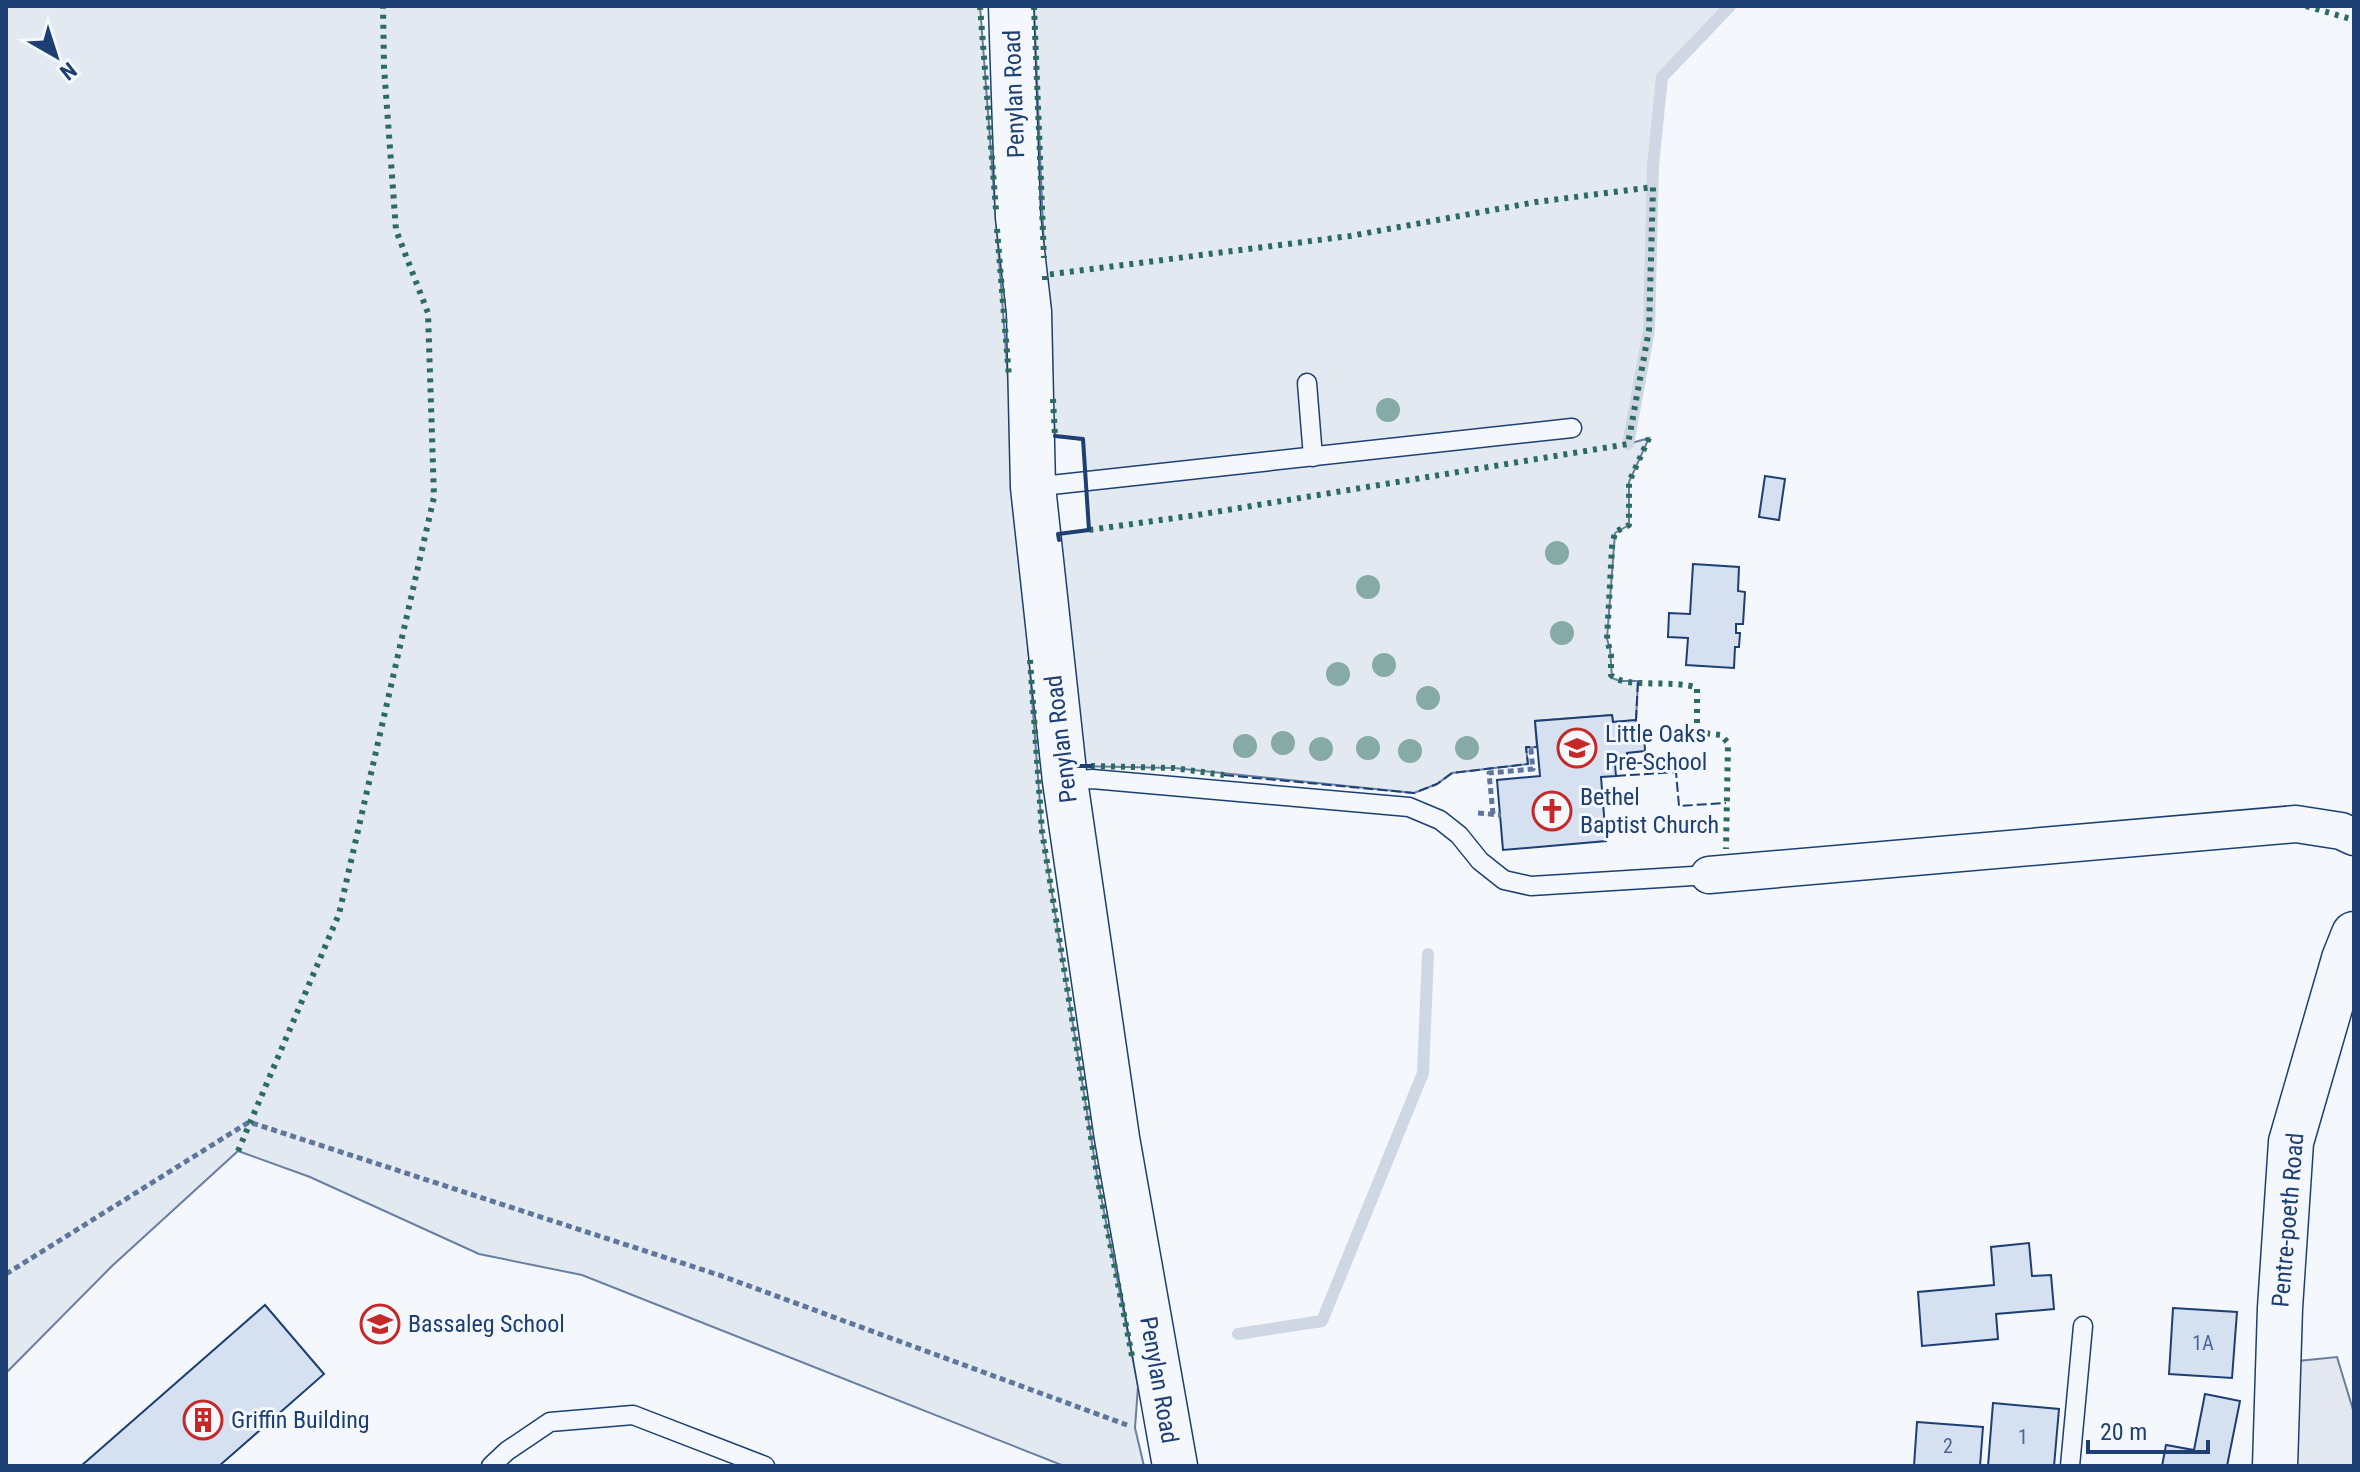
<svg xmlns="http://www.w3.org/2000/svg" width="2360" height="1472" font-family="'Roboto Condensed',sans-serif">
	<rect width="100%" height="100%" fill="#f4f7fb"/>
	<!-- green -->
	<g fill="#e3e9f0" stroke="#687fa3" stroke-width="2">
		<polygon points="6,6 980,6 1042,831 1098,1181 1138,1386 1135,1428 1144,1466 1064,1466 582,1275 479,1254 310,1177 238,1151 112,1266 6,1373"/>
		<polygon points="1034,6 1730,6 1662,77 1653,165 1649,330 1628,444 1649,438 1629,482 1629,525 1615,533 1607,639 1610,649 1612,678 1620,681 1638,681 1636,720 1613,722 1612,715 1535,721 1537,747 1526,748 1528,764 1452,773 1437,784 1414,793 1174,768 1077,766 1058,534 1089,529 1083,440 1055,436 1045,275"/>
	</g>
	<!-- parking -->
	<polygon fill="#e3e8f0" stroke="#687fa3" stroke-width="2" points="2337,1357 2354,1413 2354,1466 2291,1466 2298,1361"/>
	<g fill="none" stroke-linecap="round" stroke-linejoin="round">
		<!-- stream -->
		<g stroke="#cfd7e4" stroke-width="12">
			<polyline points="1628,444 1649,330 1653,165 1662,77 1730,6"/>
			<polyline points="1238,1334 1322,1321 1423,1073 1428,954"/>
		</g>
	</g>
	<!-- building -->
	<g fill="#d5e0f0" stroke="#1d3f73" stroke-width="2">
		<polygon points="1765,476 1785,479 1779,520 1759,517"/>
		<polygon points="1693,564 1739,567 1738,591 1745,592 1743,624 1736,624 1736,633 1740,633 1739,647 1735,647 1734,668 1686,665 1688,638 1668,637 1669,613 1690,614"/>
		<polygon points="1612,715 1613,722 1636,720 1637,729 1644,729 1645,751 1627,753 1628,763 1615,764 1616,776 1601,777 1606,841 1503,850 1497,780 1540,776 1535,721"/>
		<polygon points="2029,1243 2032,1276 2051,1275 2054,1309 1996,1314 1998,1339 1922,1346 1918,1292 1994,1285 1991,1247"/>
		<polygon points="265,1305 324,1374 219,1466 81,1466"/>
		<polygon points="2173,1308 2237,1312 2232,1378 2169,1374"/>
		<polygon points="2205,1394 2240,1401 2227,1466 2162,1466 2166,1445 2194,1450"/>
		<polygon points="1993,1403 2059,1409 2054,1466 1988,1466"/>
		<polygon points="1917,1422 1983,1427 1980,1466 1914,1466"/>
	</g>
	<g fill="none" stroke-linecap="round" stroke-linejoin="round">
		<!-- service casing -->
		<g stroke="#1d3f73" stroke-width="21">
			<g id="service">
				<polyline points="1307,383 1313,457"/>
				<polyline points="1033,487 1572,428"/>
				<polyline points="1065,781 1092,779 1409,807 1440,820 1459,835 1480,861 1504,880 1531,886 1709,875"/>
				<polyline points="491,1466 507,1451 550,1422 633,1415 765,1466"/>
				<polyline points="2070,1466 2083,1326"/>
			</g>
		</g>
		<!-- minor casing -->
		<g stroke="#1d3f73" stroke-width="39">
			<polyline id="minor" points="1709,875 2296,824 2341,831 2354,837"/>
		</g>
		<!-- tertiary casing -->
		<g stroke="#1d3f73" stroke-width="47">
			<g id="tertiary">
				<polyline points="1011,6 1018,217 1029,312 1033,487 1065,781 1117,1138 1175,1466"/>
				<polyline points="2275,1466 2280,1308 2291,1142 2344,959 2354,934"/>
			</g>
		</g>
		<!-- path -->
		<g stroke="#5e769c" stroke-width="5" stroke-dasharray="6 4" stroke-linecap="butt">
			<polyline points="1478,813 1501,815"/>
			<polyline points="1493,814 1489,773 1533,769 1531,751 1537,750"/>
			<polyline points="6,1274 249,1122 722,1276 1127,1425"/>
		</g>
		<!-- service -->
		<use href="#service" stroke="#f4f7fb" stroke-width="18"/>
		<!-- minor -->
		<use href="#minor" stroke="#f4f7fb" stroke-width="36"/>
		<!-- tertiary -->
		<use href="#tertiary" stroke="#f4f7fb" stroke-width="44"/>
		<!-- hedge -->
		<g stroke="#2c6c60" stroke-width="6" stroke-dasharray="4 6" stroke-linecap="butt">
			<polyline points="980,6 996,210"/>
			<polyline points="1034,6 1044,258"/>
			<polyline points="2306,6 2354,20"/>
			<polyline points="997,229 1009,377"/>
			<polyline points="1045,280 1045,275 1350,236 1536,202 1653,187 1649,330 1628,444 1197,515 1089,530"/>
			<polyline points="1053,399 1055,436"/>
			<path d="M1649,438L1629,482V525L1615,532L1612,547L1607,639L1611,655V675C1623,689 1677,679 1697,688V728L1703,733L1721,735L1728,743L1726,849"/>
			<polyline points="1030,660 1042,831 1098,1181 1132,1356"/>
			<polyline points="1091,766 1174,768 1224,775"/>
			<polyline points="238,1151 339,914 434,497 428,313 396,230 384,67 383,6"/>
		</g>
		<!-- fence -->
		<g stroke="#1d3f73" stroke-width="2" stroke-dasharray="10 4" stroke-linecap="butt">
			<polyline points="1636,720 1638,681"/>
			<polyline points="1224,775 1414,793 1437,784 1452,773 1528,764 1526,747 1537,747"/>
			<polyline points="1616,776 1676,772 1679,806 1726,803"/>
		</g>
		<!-- wall -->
		<g stroke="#1d3f73" stroke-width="4">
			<polyline points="1055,436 1083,439 1089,530 1058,534 1059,540"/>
			<polyline points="1078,766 1091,766"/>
		</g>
	</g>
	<!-- trees -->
	<g fill="#86aba6">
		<circle cx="1388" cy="410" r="12"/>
		<circle cx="1557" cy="553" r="12"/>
		<circle cx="1368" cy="587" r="12"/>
		<circle cx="1562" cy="633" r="12"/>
		<circle cx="1384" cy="665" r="12"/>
		<circle cx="1338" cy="674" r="12"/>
		<circle cx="1428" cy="698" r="12"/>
		<circle cx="1283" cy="743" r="12"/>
		<circle cx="1245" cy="746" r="12"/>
		<circle cx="1368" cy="748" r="12"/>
		<circle cx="1467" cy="748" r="12"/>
		<circle cx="1321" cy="749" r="12"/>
		<circle cx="1410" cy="751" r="12"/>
	</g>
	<!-- icons -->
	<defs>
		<g id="school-ring" transform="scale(2)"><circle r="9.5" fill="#f4f7fb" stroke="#c62828" stroke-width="1.5"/><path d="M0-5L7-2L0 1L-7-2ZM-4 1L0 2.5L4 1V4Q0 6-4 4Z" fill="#c62828"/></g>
		<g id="church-ring" transform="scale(2)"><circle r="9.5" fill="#f4f7fb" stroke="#c62828" stroke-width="1.5"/><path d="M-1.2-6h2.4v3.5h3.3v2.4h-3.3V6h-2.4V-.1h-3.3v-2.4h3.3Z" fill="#c62828"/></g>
		<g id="building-ring" transform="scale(2)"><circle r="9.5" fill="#f4f7fb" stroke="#c62828" stroke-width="1.5"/><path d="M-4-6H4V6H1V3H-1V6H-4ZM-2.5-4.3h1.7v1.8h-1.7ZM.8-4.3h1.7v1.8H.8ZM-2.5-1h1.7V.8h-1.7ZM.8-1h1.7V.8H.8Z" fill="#c62828"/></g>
	</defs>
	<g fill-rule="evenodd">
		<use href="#school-ring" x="1577" y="748"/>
		<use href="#church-ring" x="1552" y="811"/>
		<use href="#school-ring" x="380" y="1324"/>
		<use href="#building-ring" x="203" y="1420"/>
	</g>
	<g text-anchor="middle" stroke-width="6" stroke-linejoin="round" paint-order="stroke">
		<!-- number labels -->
		<g font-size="20" fill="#4b6792">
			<text x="2203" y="1350">1A</text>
			<text x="2023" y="1444">1</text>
			<text x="1948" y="1453">2</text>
		</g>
		<!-- street labels -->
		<g font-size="24" fill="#1d3f73" stroke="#f4f7fb">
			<text transform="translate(1014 94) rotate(-92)" y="8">Penylan Road</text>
			<text transform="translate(1061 739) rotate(-97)" y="8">Penylan Road</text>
			<text transform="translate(2288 1220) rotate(-85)" y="8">Pentre-poeth Road</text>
			<text transform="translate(1159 1380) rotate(80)" y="8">Penylan Road</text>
		</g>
		<!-- poi labels -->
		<g font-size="24" fill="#1d3f73" stroke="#f4f7fb" text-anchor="start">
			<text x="1605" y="742">Little Oaks<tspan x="1605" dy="28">Pre-School</tspan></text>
			<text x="1580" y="805">Bethel<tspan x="1580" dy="28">Baptist Church</tspan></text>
			<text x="408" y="1332">Bassaleg School</text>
			<text x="231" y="1428">Griffin Building</text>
		</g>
	</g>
	<!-- border -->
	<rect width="2360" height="1472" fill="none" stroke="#1d3f73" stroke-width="16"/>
	<!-- north arrow -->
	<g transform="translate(56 56) rotate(141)" stroke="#f4f7fb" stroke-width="6" paint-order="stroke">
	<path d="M0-6L14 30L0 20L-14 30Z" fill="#1d3f73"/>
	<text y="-12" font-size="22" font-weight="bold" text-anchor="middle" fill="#1d3f73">N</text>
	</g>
	<!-- scale -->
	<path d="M2088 1440v12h120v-12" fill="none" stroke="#1d3f73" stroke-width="4"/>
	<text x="2100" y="1440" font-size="24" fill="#1d3f73" stroke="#f4f7fb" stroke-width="6" paint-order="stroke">20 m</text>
</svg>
